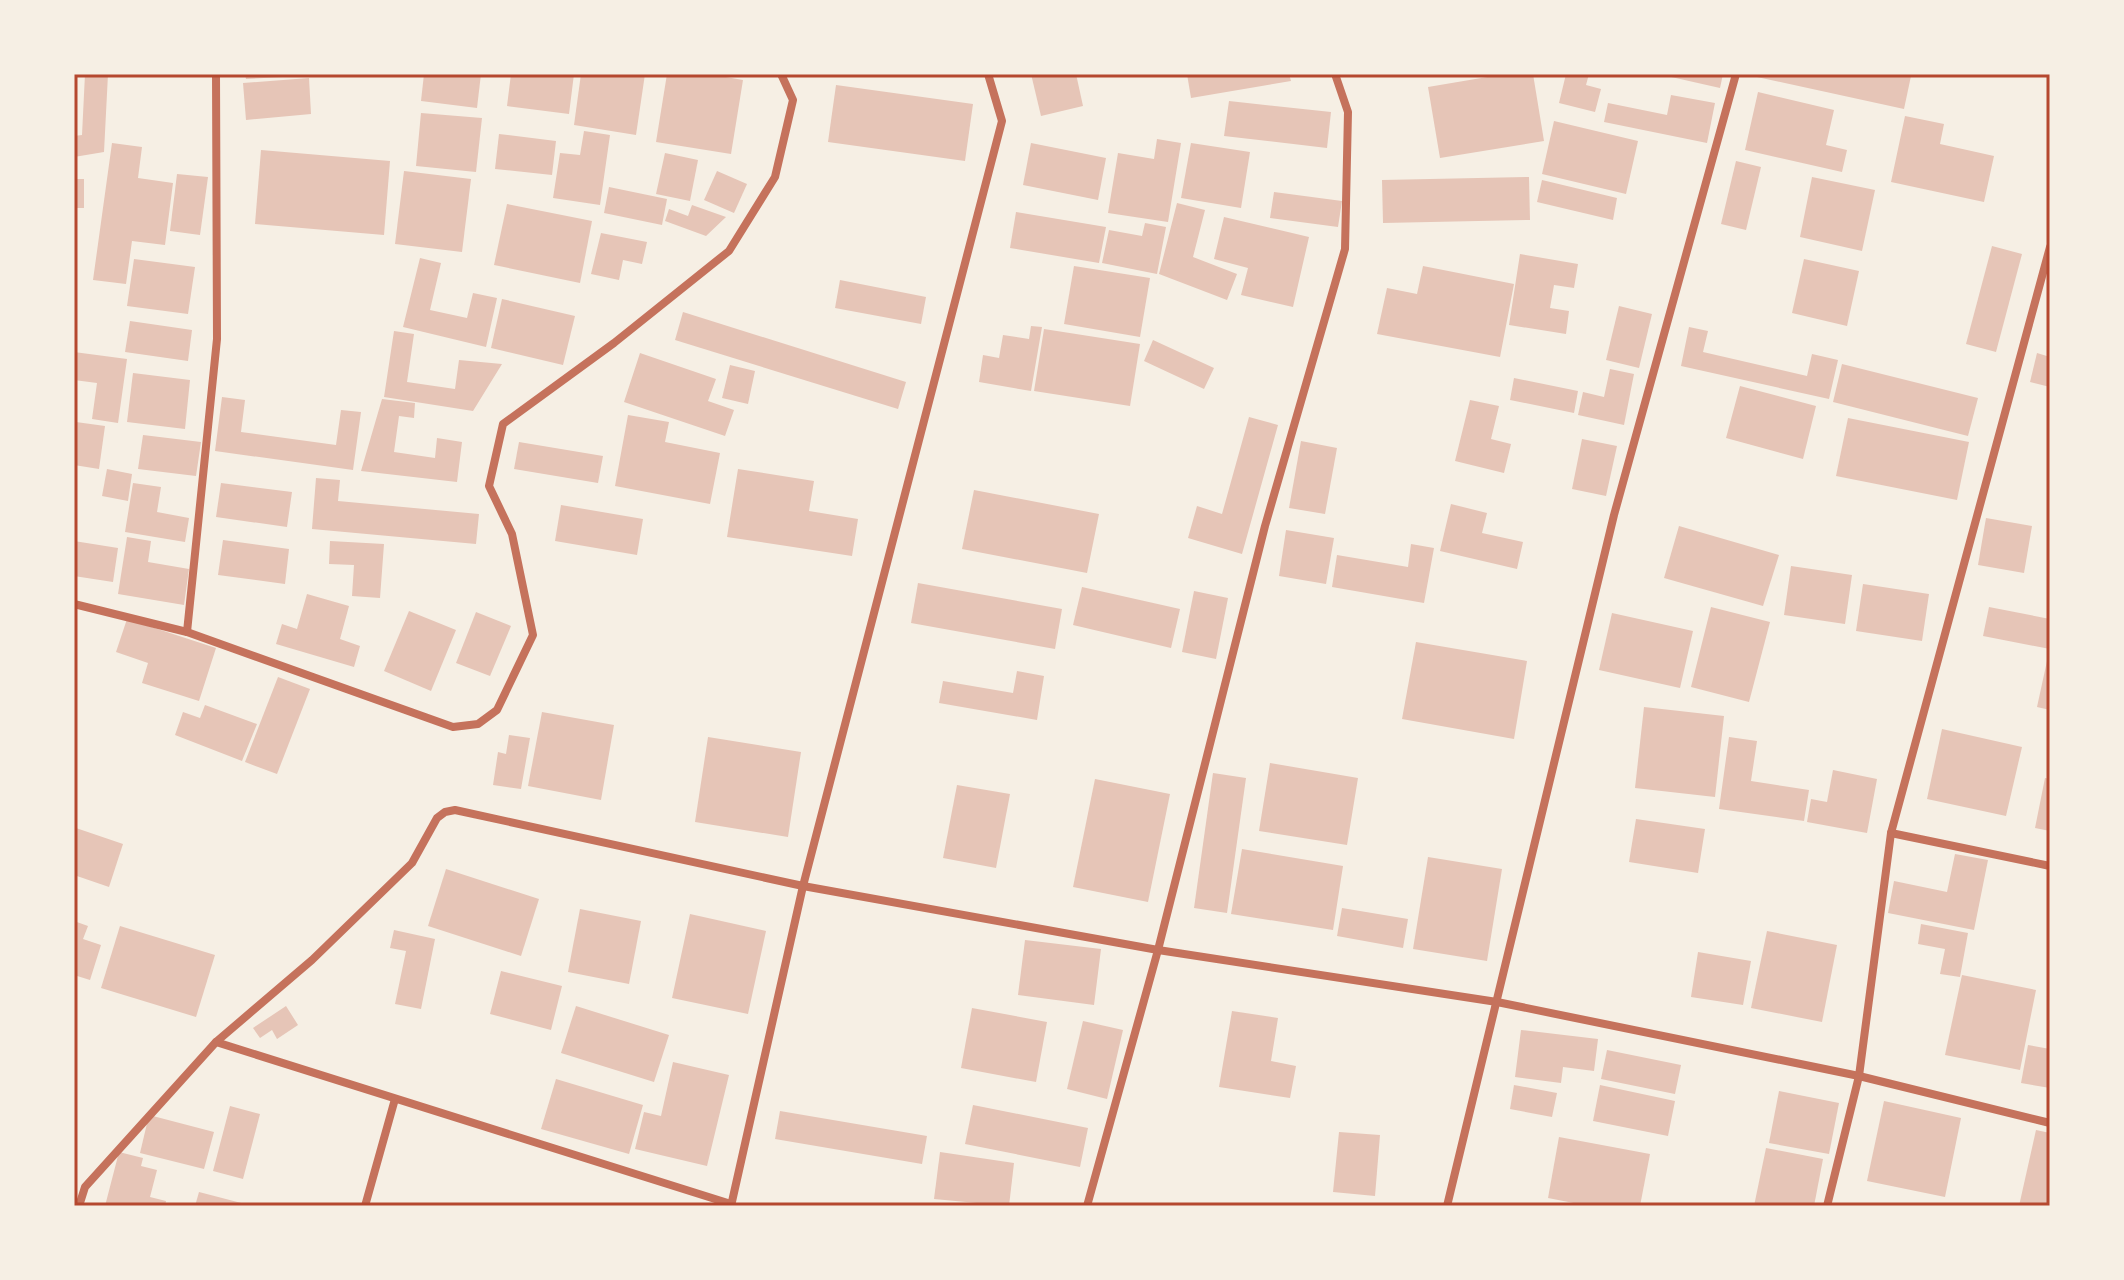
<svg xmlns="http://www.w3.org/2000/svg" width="2124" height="1280" font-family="Figtree,sans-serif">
	<rect width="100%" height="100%" fill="#f6efe4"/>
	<!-- building -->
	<g fill="#e6c5b7">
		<polygon points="85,74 108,74 104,152 74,157 74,136 82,135"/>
		<polygon points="245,74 302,74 302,76 246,79"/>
		<polygon points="424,74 481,74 477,108 421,101"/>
		<polygon points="511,74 574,74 569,114 507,106"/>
		<polygon points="581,74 645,74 636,135 574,125"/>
		<polygon points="667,74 709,74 743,80 731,154 656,142"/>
		<polygon points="1031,74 1076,74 1083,106 1041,116"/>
		<polygon points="1187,74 1289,74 1291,81 1191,98"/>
		<polygon points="1505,74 1533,74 1544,141 1440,158 1428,87"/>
		<polygon points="1566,74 1589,74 1586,85 1601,89 1595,112 1559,103"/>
		<polygon points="1658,74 1723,74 1720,88"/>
		<polygon points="1757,74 1900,74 1911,76 1904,109 1757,77"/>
		<polygon points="309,78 311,114 246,120 243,83"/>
		<polygon points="836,85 973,104 965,161 828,142"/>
		<polygon points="1758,92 1834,110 1826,145 1847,150 1842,172 1745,150"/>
		<polygon points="1671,95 1715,103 1707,143 1604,122 1608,103 1667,115"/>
		<polygon points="1229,101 1331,112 1327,148 1224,136"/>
		<polygon points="421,113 482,118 476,172 416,166"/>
		<polygon points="1905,116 1944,124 1940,144 1994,156 1984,202 1891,182"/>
		<polygon points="1554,121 1638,141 1626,194 1542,174"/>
		<polygon points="584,131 610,135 600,205 553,198 560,153 580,155"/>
		<polygon points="499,134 556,141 552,175 495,169"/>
		<polygon points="1157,139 1181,143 1168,222 1108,213 1118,153 1154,159"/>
		<polygon points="112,143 142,147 138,178 173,183 165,245 132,241 126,284 93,280"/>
		<polygon points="1031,143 1106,158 1098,200 1023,185"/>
		<polygon points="1191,143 1250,152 1241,208 1181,198"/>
		<polygon points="261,150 390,161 384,235 255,224"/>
		<polygon points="665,153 698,160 690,201 656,194"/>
		<polygon points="1736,161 1761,167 1746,230 1721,224"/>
		<polygon points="404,171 471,179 462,252 395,244"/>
		<polygon points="717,171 747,184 734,213 704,200"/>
		<polygon points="177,174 208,177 200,235 170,231"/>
		<polygon points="1529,177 1530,220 1383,223 1382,180"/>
		<polygon points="1812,177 1875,190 1862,251 1800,237"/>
		<rect x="74" y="179" width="10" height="29"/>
		<polygon points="1542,180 1617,198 1613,220 1537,202"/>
		<polygon points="609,187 667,199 662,225 604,213"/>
		<polygon points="1274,192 1342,201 1338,227 1270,218"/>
		<polygon points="1177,203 1205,210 1193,257 1237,274 1227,300 1159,274"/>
		<polygon points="507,204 592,221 580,283 494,265"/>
		<polygon points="692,205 726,217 706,236 665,221 669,209 688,216"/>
		<polygon points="1016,212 1106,227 1099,263 1010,248"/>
		<polygon points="1224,217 1309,237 1293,307 1241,295 1248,268 1214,259"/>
		<polygon points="1145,223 1166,227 1157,274 1102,263 1109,230 1142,236"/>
		<polygon points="601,233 647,242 642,264 623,260 619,280 591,274"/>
		<polygon points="1992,246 2022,254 1996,352 1966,344"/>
		<polygon points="1520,254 1578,264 1574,288 1554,285 1550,308 1569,311 1566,334 1509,325"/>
		<polygon points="420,258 441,263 430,310 467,318 473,293 497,298 486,347 403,327"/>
		<polygon points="134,259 195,267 188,314 127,306"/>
		<polygon points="1804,259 1859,271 1847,326 1792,313"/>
		<polygon points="1074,266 1150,278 1140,337 1064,324"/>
		<polygon points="1423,266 1514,284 1500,357 1377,334 1387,288 1417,294"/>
		<polygon points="840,280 926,297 921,324 835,308"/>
		<polygon points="502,299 575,316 563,365 491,348"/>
		<polygon points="1619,306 1652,314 1639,368 1606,360"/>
		<polygon points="683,312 906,382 898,409 675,340"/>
		<polygon points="130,321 192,330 188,361 125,352"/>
		<polygon points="1031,326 1042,327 1031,391 979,382 983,355 999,358 1003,335 1029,339"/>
		<polygon points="1689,327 1708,331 1703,352 1807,376 1812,354 1838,360 1829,399 1681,366"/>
		<polygon points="1044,329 1140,344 1130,406 1034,391"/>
		<polygon points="394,331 414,334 407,382 455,389 459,360 502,364 473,411 384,397"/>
		<polygon points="1153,340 1214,368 1204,389 1144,361"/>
		<polygon points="74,352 127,359 118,423 92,419 97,383 74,380"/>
		<polygon points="640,353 716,379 708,401 734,410 725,436 624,402"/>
		<polygon points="2037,353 2050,357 2050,387 2030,382"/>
		<polygon points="1842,364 1978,398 1968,436 1833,402"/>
		<polygon points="730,365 755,371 748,404 722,398"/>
		<polygon points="1610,369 1634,374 1624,425 1578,415 1583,392 1604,397"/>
		<polygon points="133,373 190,380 185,429 127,422"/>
		<polygon points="1514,378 1578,391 1574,413 1510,400"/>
		<polygon points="1740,386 1816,406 1803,459 1726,438"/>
		<polygon points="222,397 245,400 241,432 336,445 341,410 361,412 353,470 215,451"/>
		<polygon points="382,399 415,403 414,418 399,416 394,452 435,458 437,438 462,442 457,482 361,471"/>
		<polygon points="1470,400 1499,406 1491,439 1511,444 1504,473 1455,461"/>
		<polygon points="628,415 669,422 665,442 720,453 710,504 615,486"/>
		<polygon points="1249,417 1278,425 1242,554 1188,538 1197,506 1222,514"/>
		<polygon points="1848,418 1969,442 1957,500 1836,476"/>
		<polygon points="76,422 105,426 99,469 74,465"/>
		<polygon points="143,435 201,442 196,476 138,469"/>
		<polygon points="1582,439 1617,446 1606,496 1572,489"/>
		<polygon points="1301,441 1337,448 1325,514 1289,508"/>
		<polygon points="519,442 603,456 598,483 514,469"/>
		<polygon points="107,469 132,474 128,501 102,496"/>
		<polygon points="738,469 814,481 809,511 858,519 852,556 727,537"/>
		<polygon points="316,478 340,480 338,501 479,514 476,544 312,529"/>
		<polygon points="133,483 161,487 157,512 189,518 185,542 125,532"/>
		<polygon points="221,483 292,492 287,527 216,517"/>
		<polygon points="974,490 1099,514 1087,573 962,549"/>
		<polygon points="1451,504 1487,513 1482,533 1523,542 1517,569 1440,551"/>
		<polygon points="561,505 643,519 637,555 555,541"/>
		<polygon points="1986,518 2032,526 2024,573 1978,565"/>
		<polygon points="1679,526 1779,555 1763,606 1664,578"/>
		<polygon points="1286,530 1334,538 1326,584 1279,576"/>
		<polygon points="127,537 151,541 148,562 189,569 184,605 118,594"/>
		<polygon points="223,540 289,549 285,584 218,575"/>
		<polygon points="74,541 118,548 113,582 74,576"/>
		<polygon points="330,541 384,544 380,598 352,596 354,565 329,564"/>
		<polygon points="1411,544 1434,548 1424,603 1332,587 1337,555 1408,567"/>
		<polygon points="1791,566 1852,575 1845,624 1784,615"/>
		<polygon points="918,583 1062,609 1055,649 911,623"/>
		<polygon points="1863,584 1929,594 1922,641 1856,631"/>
		<polygon points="1082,587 1180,609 1171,648 1073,625"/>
		<polygon points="1194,591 1228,598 1216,659 1182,652"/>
		<polygon points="307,594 349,606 340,639 360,646 354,667 276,644 282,624 297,629"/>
		<polygon points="1711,607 1770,622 1749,702 1691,687"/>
		<polygon points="1989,607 2050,619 2050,649 1983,636"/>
		<polygon points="409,611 456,630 431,691 384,671"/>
		<polygon points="476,612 511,626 490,676 456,663"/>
		<polygon points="1612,613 1693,631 1680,688 1599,670"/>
		<polygon points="127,619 216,648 199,701 142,683 148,663 116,652"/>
		<polygon points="1416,642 1527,661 1514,739 1402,719"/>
		<polygon points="2047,661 2050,662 2050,710 2037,707"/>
		<polygon points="1017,671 1044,676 1037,720 939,703 943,681 1013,693"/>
		<polygon points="278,677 310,689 277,774 245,762"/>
		<polygon points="205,705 257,724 242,761 175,735 183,712 200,718"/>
		<polygon points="1644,707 1724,716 1715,797 1635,788"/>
		<polygon points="542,712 614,725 601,800 528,786"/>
		<polygon points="1942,729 2022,747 2006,816 1927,799"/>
		<polygon points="509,735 530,738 521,789 493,785 498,752 506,754"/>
		<polygon points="708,737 801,752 788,837 695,822"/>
		<polygon points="1729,737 1757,741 1751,781 1809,790 1804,821 1719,809"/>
		<polygon points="1270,763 1358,778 1347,845 1259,831"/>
		<polygon points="1833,770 1877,779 1867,833 1807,822 1811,799 1827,802"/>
		<polygon points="1213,773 1246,778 1227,913 1194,908"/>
		<polygon points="2045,778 2050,779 2050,831 2035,828"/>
		<polygon points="1095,779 1170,794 1148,902 1073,887"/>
		<polygon points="957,785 1010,794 996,868 943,858"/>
		<polygon points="1636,819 1705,829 1698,873 1629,862"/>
		<polygon points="76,828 123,844 109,887 74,875"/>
		<polygon points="1242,849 1343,866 1333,930 1231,914"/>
		<polygon points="1955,854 1988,860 1974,930 1888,913 1894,881 1947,892"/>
		<polygon points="1428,857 1502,869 1487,961 1413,949"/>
		<polygon points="446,869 539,899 521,956 428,926"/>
		<polygon points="1342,908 1408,919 1403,948 1337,936"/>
		<polygon points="580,909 641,921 629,984 568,972"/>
		<polygon points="690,914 766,931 748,1014 672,998"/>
		<polygon points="74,921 88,926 83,939 101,945 90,980 74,975"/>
		<polygon points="1921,924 1968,933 1960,977 1940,974 1945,949 1918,944"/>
		<polygon points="120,926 215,955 196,1017 101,988"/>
		<polygon points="394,930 435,939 421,1009 395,1004 406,951 390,948"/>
		<polygon points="1767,931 1837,945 1822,1022 1751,1008"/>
		<polygon points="1025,940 1101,949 1094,1005 1018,995"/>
		<polygon points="1698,952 1751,961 1743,1005 1691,997"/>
		<polygon points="501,971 562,986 551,1030 490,1014"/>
		<polygon points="1962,975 2036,990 2020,1070 1945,1055"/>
		<polygon points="286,1006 298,1025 277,1039 272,1030 260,1038 253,1028"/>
		<polygon points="576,1006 669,1035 654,1082 561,1053"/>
		<polygon points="972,1008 1047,1022 1036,1082 961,1068"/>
		<polygon points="1232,1011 1278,1018 1271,1061 1296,1066 1290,1098 1219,1087"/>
		<polygon points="1083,1021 1123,1030 1107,1099 1067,1089"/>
		<polygon points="1521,1030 1598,1039 1594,1071 1563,1067 1561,1083 1515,1077"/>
		<polygon points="2028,1045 2050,1049 2050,1088 2021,1083"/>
		<polygon points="1607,1050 1681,1065 1675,1094 1601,1079"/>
		<polygon points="673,1062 729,1075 707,1166 635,1149 644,1112 661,1116"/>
		<polygon points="556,1079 643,1105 629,1154 541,1129"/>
		<polygon points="1514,1085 1557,1093 1552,1117 1510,1109"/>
		<polygon points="1600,1085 1675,1101 1668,1136 1593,1121"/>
		<polygon points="1779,1091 1839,1103 1829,1154 1769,1143"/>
		<polygon points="1884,1101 1961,1118 1945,1197 1867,1181"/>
		<polygon points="973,1105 1088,1128 1080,1167 965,1144"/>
		<polygon points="230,1106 260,1114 243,1179 213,1171"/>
		<polygon points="780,1111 927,1136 922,1164 775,1139"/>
		<polygon points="149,1115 214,1132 204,1169 140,1153"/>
		<polygon points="2036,1130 2050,1133 2050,1206 2019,1206"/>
		<polygon points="1339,1132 1380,1135 1375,1196 1333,1192"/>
		<polygon points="1559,1137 1650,1154 1640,1206 1589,1206 1548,1198"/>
		<polygon points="1766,1148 1823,1159 1814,1206 1754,1206"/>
		<polygon points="119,1152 143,1158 141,1166 157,1170 150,1197 166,1201 165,1206 105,1206"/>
		<polygon points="940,1152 1014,1163 1009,1206 934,1199"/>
		<polygon points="199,1192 249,1205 249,1206 195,1206"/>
	</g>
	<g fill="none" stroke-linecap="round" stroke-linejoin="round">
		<!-- minor -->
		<g stroke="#c5725c" stroke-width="8">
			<polyline points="74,604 187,632 217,339 216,74"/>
			<polyline points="187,632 453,727 478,724 497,710 533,635 512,534 489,486 503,424 614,343 729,251 775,177 793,100 781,74"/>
			<polyline points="1891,833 2050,866"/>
			<polyline points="216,1042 731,1204"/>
			<polyline points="79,1206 85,1187 216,1042 312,960 412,863 437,818 445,812 455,810 803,886 1158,950 1497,1002 1859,1076 2050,1123"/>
			<polyline points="365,1206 395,1099"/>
			<polyline points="731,1206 803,886 1002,121 988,74"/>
			<polyline points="1087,1206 1158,950 1265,526 1345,249 1348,112 1335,74"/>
			<polyline points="1447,1206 1614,515 1736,74"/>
			<polyline points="1827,1206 1859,1076 1891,833 2050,247"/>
		</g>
	</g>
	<!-- border -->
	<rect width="2124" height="1280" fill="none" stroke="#f6efe4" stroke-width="152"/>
	<rect x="76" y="76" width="1972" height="1128" fill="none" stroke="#b5482f" stroke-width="3"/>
</svg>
